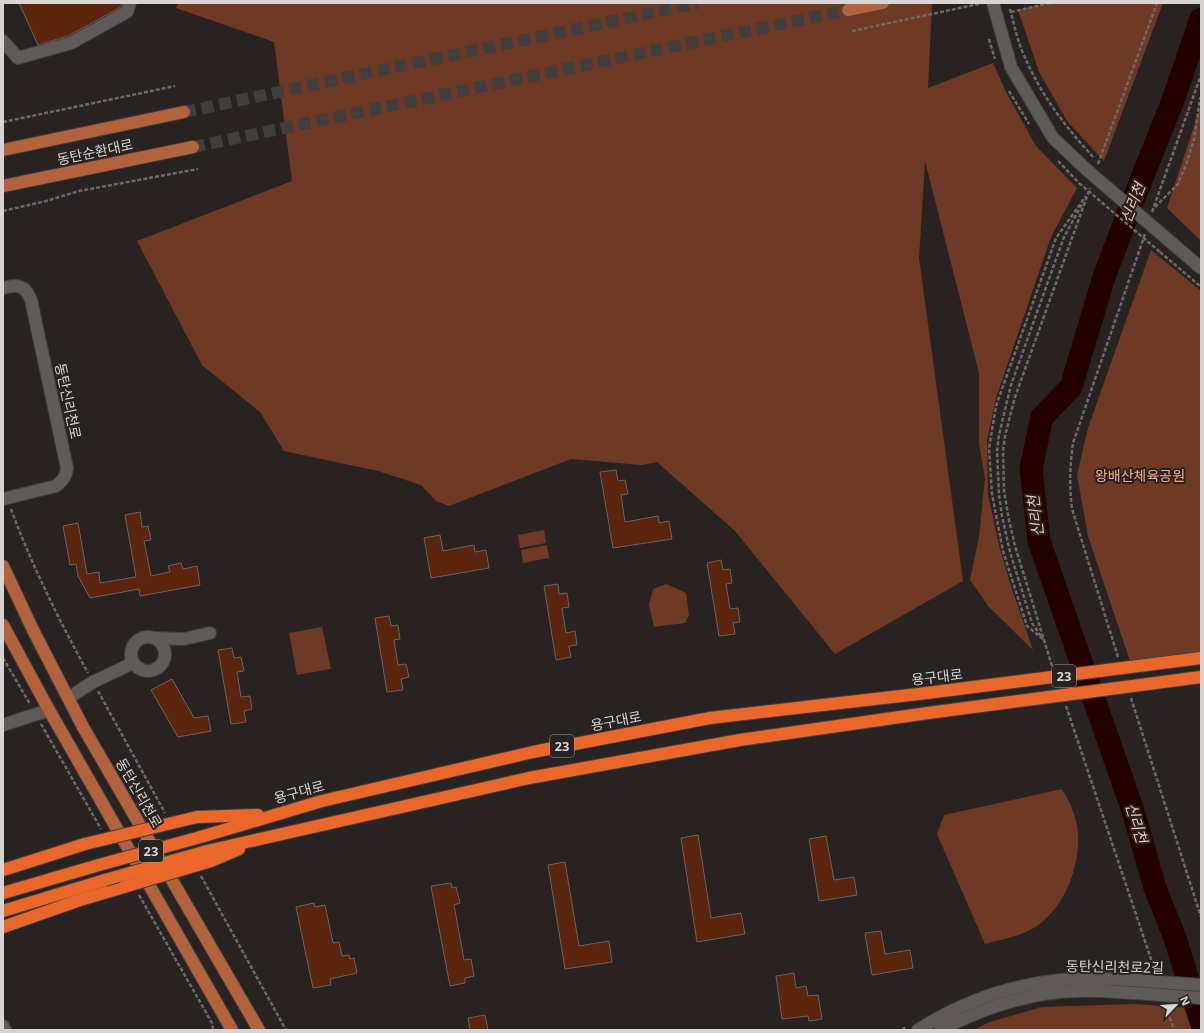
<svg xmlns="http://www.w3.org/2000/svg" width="1204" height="1033" font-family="'Open Sans','Noto Sans KR',sans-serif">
	<rect width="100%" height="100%" fill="#282321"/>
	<!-- green -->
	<g fill="#6e3a25">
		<polygon points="178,3 932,3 928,88 993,63 1006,92 1036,146 1077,188 1051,237 996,398 987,441 988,495 1000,549 1011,586 1033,650 989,607 970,580 979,537 985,478 979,444 979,373 925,161 919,258 963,581 835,654 735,531 657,462 642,465 571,459 449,506 436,501 421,485 378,471 284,451 260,412 202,365 137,241 292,181 274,42 176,8"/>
		<polygon points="1053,3 1163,3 1104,161 1067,121 1039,72 1018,10"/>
		<polygon points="1201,105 1201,241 1167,208"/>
		<polygon points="1151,250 1201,291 1201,658 1133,670 1088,536 1077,475 1088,428"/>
		<polygon points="544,530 546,543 520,548 518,535"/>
		<polygon points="547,545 549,558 523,563 521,550"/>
		<polygon points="666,584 686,593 689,615 685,623 654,627 649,605 653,589"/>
		<polygon points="322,627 331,669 297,675 289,633"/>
		<path d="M1062,789C1069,800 1074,812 1077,825C1083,862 1065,910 1032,929C1017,937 1001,940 985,944L937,834L944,815Z"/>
		<polygon points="1135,1004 1201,1009 1201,1030 974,1030 987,1023 1041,1007"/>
	</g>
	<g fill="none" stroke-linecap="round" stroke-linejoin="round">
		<!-- river -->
		<polyline stroke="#240200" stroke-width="23" points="1201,19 1172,103 1134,198 1104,277 1071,387 1042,417 1031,468 1039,541 1133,811 1155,888 1175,938 1201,1022"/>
	</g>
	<!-- building -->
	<g fill="#5b240c" stroke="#6a6462">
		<polygon points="19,3 122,3 121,7 68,36 38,45"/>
		<polygon points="616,470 618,481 625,480 628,494 621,495 625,522 658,516 659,523 669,521 672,539 613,548 600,472"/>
		<polygon points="140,512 142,527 148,526 151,540 144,541 151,576 170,572 168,566 181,563 183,569 197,566 200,585 140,596 139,589 90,598 78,576 76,564 70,565 63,526 78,523 87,574 99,572 100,583 136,577 125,515"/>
		<polygon points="440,535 443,551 474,545 475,552 486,550 489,568 431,578 424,538"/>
		<polygon points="721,560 723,570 730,569 732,583 726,584 730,609 738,608 740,622 733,623 735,634 719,636 707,563"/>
		<polygon points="558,584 559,594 567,593 569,607 562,608 566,633 575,631 577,645 569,646 571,657 556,660 544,586"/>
		<polygon points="389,616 391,626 398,625 400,639 394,640 398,665 406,664 409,677 401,679 403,690 387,692 375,618"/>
		<polygon points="232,648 234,658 241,657 244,671 237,672 241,697 250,696 252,709 244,711 246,722 231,724 218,650"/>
		<polygon points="172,679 194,718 208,716 211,731 178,737 151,690"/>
		<polygon points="698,835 711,918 741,913 745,934 697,942 681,838"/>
		<polygon points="826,836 834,880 854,877 857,895 819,901 809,839"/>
		<polygon points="565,862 579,946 609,941 612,962 565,969 548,865"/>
		<polygon points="451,883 452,888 456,887 460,903 454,905 464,960 471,959 474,976 465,978 465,983 450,986 431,886"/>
		<polygon points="314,903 315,907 325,905 333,943 339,942 342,956 349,955 350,959 354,958 357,973 330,979 331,985 313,988 296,907"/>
		<polygon points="881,931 885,954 910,950 913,968 872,975 865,933"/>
		<polygon points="794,973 796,988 806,986 808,996 818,995 822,1019 809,1021 808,1016 782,1019 776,976"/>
		<polygon points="485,1015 488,1030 470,1030 468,1018"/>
	</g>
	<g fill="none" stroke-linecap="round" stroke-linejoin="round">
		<!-- major-tunnel -->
		<g stroke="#423e3c" stroke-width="12" stroke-dasharray="12 6" stroke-linecap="butt">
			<polyline points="184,112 698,3"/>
			<polyline points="193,147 848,10"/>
		</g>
		<!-- minor casing -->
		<g stroke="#44403e" stroke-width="14">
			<g id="minor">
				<polyline points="993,3 1011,67 1053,138 1087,170"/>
				<polyline points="3,41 18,58 71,43 127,12 130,3"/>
				<polyline points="1166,238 1201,268"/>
				<path d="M3,288C18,284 25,285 31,300L67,468C66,477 63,480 56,486L3,499"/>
				<circle cx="148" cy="654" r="17"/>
				<polyline points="153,638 184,639 210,633"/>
				<polyline points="68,698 93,682 133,663"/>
				<polyline points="3,725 49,710"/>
				<polyline points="3,1026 5,1030"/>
				<path d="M918,1030C962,1002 1010,985 1061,980C1085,978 1108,979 1132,980"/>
				<path d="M940,1030C983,1008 1028,992 1077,991C1096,990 1116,992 1135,993"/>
			</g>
		</g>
		<!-- major casing -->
		<g stroke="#44403e" stroke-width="14">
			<g id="major">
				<polyline points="848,10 883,3"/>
				<polyline points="3,150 184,112"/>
				<polyline points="3,186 193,147"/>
				<polyline points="3,566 33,630 83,727 259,1030"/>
				<polyline points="3,625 49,710 232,1030"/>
			</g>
		</g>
		<!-- highway casing -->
		<g stroke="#44403e" stroke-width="14">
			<g id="highway">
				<polyline points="197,817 258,815"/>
				<polyline points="204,836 322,801 533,752 710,718 927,693"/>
				<polyline points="207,851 529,778 740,740 928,713"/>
				<polyline points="211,861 239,849"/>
				<polyline points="3,870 85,844"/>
				<polyline points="3,893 99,865"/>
				<polyline points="3,911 105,880"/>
				<polyline points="3,927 80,900 124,887"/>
			</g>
		</g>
		<!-- path -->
		<g stroke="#6e6967" stroke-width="2.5" stroke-dasharray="4 2" stroke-linecap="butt">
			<path d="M1010,9C1014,24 1017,39 1023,53C1040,94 1064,125 1093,157"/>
			<polyline points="1011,12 1050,3"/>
			<polyline points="852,31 983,3"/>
			<polyline points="989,39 995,59"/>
			<polyline points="1009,91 1029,124"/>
			<polyline points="3,122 175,86"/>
			<polyline points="1058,161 1079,183"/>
			<polyline points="1098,164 1157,3"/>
			<polyline points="1155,207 1178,184 1187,162 1194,139 1200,99 1201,97"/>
			<polyline points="3,211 46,201 79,191 198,169"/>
			<polyline points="1152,212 1201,75"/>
			<polyline points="1160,252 1200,286 1201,284"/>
			<path d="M11,509C32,566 59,620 88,673"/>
			<polyline points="1041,636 1032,623 1010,552 1002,516 999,495 997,451 999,435 1011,385 1064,237 1082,204"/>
			<polyline points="1043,639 1027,626 1003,551 992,494 989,448 996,406 1056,238 1086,196"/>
			<path d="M1118,657L1072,509C1069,486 1070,465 1073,443L1145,234"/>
			<polyline points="3,658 30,704"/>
			<polyline points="1052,666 1015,546 1009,520 1004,491 1003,451 1005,436 1015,397 1090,188"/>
			<polyline points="98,691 165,813"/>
			<polyline points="1131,698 1201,917"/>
			<polyline points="1066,706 1155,971"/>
			<polyline points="41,724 101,829"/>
			<polyline points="201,876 286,1030"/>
			<polyline points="139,895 212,1023 213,1030"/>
			<polyline points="1166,1006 1174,1030"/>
			<polyline points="902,1030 906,1027"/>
		</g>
		<!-- minor -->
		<use href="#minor" stroke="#605a58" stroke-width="12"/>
		<!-- major -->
		<use href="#major" stroke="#b3623e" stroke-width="12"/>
		<!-- highway -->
		<use href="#highway" stroke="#ea672c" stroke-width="12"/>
		<!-- minor-bridge casing -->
		<g stroke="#44403e" stroke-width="14" stroke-linecap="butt">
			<g id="minor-bridge">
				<polyline points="1087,170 1166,238"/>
				<polyline points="1132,980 1201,985"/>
				<polyline points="1135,993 1201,998"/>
			</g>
		</g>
		<!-- highway-bridge casing -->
		<g stroke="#44403e" stroke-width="14" stroke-linecap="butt">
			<g id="highway-bridge">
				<polyline points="927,693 1201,658"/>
				<polyline points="928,713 1201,677"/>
				<polyline points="85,844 197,817"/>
				<polyline points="99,865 204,836"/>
				<polyline points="105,880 207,851"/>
				<polyline points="124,887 211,861"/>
			</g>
		</g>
		<!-- path-bridge -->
		<polyline stroke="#6e6967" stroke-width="2.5" stroke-dasharray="4 2" stroke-linecap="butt" points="1079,183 1160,252"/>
		<!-- minor-bridge -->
		<use href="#minor-bridge" stroke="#605a58" stroke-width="12"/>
		<!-- highway-bridge -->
		<use href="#highway-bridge" stroke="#ea672c" stroke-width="12"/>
	</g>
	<g text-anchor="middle" stroke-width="4" stroke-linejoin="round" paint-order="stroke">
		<!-- shield labels -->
		<g fill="#282321" stroke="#a39f9e" stroke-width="1">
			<rect x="1052" y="665" width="24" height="22" rx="3"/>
			<rect x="550" y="735" width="24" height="22" rx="3"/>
			<rect x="139" y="840" width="24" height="22" rx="3"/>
		</g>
		<g font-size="13" font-weight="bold" fill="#d8d4d3">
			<text x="1064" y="681">23</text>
			<text x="562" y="751">23</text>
			<text x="151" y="856">23</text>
		</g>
		<!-- street labels -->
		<g font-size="14" fill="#d8d4d3" stroke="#282321">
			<text transform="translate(95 152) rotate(-12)" y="5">동탄순환대로</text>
			<text transform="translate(68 401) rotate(78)" y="5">동탄신리천로</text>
			<text transform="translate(937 677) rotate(-7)" y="5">용구대로</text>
			<text transform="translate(616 721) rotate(-11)" y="5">용구대로</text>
			<text transform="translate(299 792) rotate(-15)" y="5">용구대로</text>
			<text transform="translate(139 793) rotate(60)" y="5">동탄신리천로</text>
			<text transform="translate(1115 967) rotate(1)" y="5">동탄신리천로2길</text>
		</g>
		<!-- park labels -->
		<g font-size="14" fill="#fa8" stroke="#282321">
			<text x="1140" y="481">왕배산체육공원</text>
		</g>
		<!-- water labels -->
		<g font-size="15" font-style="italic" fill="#f2c6b5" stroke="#282321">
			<text transform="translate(1133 203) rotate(-68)" y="5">신리천</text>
			<text transform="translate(1036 516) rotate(-97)" y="5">신리천</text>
			<text transform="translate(1136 823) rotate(73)" y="5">신리천</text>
		</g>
	</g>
	<!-- border -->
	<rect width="1204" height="1033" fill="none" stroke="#d8d4d3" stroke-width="8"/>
	<!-- north arrow -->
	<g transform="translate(1176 1005) rotate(65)" stroke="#282321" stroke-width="3" paint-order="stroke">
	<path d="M0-3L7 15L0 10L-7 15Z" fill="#d8d4d3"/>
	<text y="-6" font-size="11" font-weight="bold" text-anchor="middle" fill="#d8d4d3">N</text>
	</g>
</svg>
